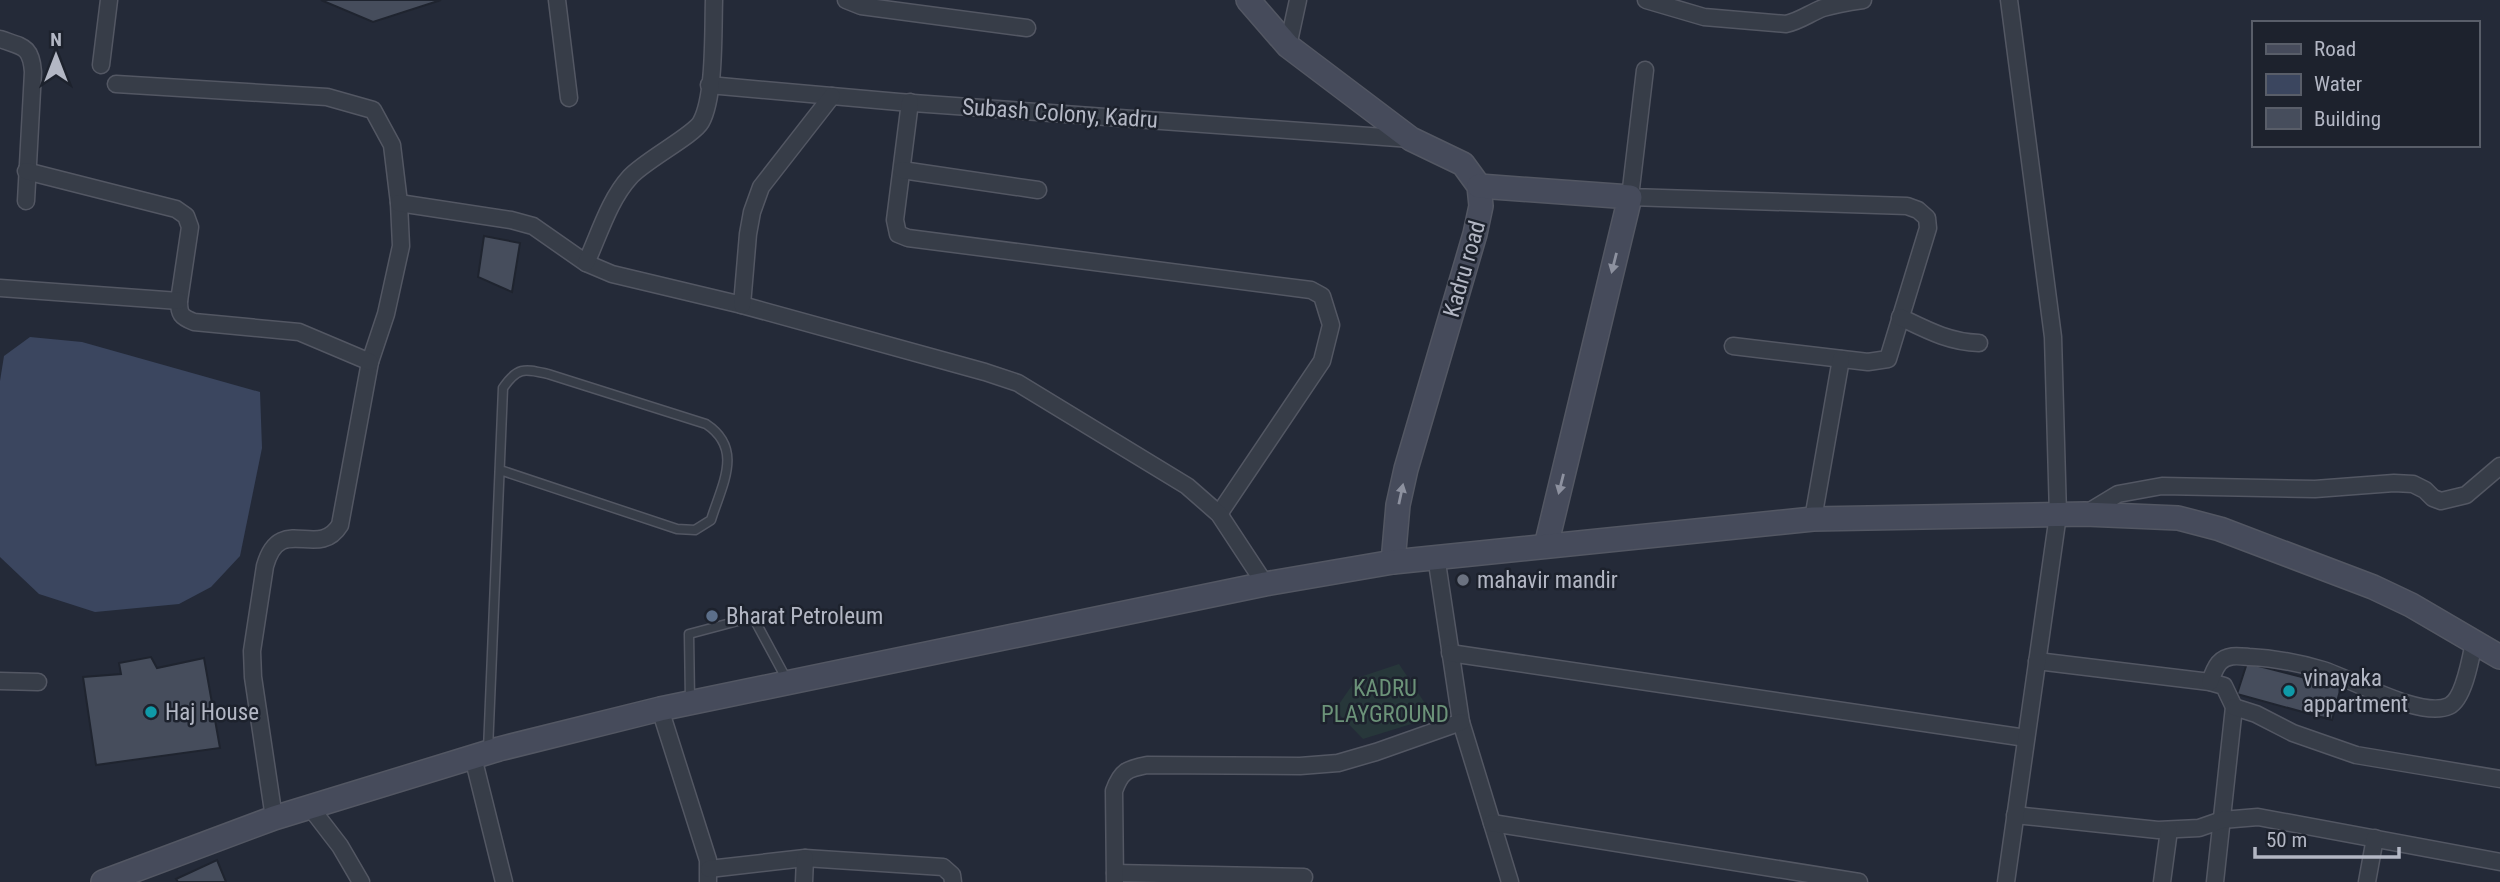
<svg xmlns="http://www.w3.org/2000/svg" width="2500" height="882" font-family="'Roboto Condensed',sans-serif">
	<rect width="100%" height="100%" fill="#242a38"/>
	<!-- green -->
	<polygon fill="#27373a" points="1399,664 1434,717 1363,739 1335,710 1357,678"/>
	<!-- water -->
	<polygon fill="#3b465f" points="30,337 82,342 260,392 262,448 240,556 211,587 179,604 95,612 39,594 0,557 0,381 4,356"/>
	<!-- building -->
	<g fill="#464d5c" stroke="#1f242f" stroke-width="2">
		<polygon points="321,0 441,0 373,22"/>
		<polygon points="484,236 520,243 512,292 478,277"/>
		<polygon points="151,657 157,668 204,658 220,748 96,765 83,677 121,674 119,663"/>
		<polygon points="2247,663 2341,687 2332,720 2237,694"/>
		<polygon points="217,860 226,882 178,882 176,879"/>
	</g>
	<g fill="none" stroke-linecap="round" stroke-linejoin="round">
		<!-- lane casing -->
		<g stroke="#535763" stroke-width="11">
			<g id="lane">
				<polyline points="690,700 689,634 753,617 787,680"/>
				<path d="M488,750L503,388C518,366 525,369 548,374L706,424C744,449 722,484 711,520L695,530L677,529L500,470"/>
			</g>
		</g>
		<!-- street casing -->
		<g stroke="#535763" stroke-width="19">
			<g id="street">
				<polyline points="557,0 569,98"/>
				<polyline points="846,0 861,6 1027,28"/>
				<path d="M1646,0L1704,17L1786,24C1800,21 1810,13 1823,8C1836,4 1849,2 1863,0"/>
				<path d="M0,39C22,47 31,45 33,72L26,201"/>
				<polyline points="1288,46 1298,0"/>
				<polyline points="101,65 109,0"/>
				<polyline points="1645,70 1630,197 1907,206 1918,210 1927,218 1928,228 1888,359 1868,362 1733,346"/>
				<path d="M116,84L327,97L373,110L392,145L399,203L401,246L386,314L370,362L340,525C318,561 280,512 265,566L252,651L253,677L274,818"/>
				<polyline points="709,85 899,102 1411,139"/>
				<polyline points="910,102 895,220 898,234 908,238 1311,290 1322,296 1331,325 1322,361 1219,514"/>
				<polyline points="902,170 1038,190"/>
				<path d="M26,171L176,209L186,216L190,227L179,301C179,314 181,317 194,322L299,332L370,362"/>
				<polyline points="399,203 511,220 533,226 586,263 612,274 742,305 985,372 1018,383 1187,486 1219,514 1265,584"/>
				<path d="M586,263C599,235 609,200 630,177C644,161 694,135 701,122C715,97 713,31 714,0"/>
				<polyline points="0,288 179,301"/>
				<polyline points="742,305 748,234 752,212 761,187 832,96"/>
				<path d="M1900,317C1927,330 1949,342 1979,343"/>
				<polyline points="2085,514 2118,494 2162,486 2315,489 2394,483 2413,484 2425,490 2433,498 2441,501 2466,495 2500,466"/>
				<polyline points="1813,519 1841,359"/>
				<polyline points="1436,556 1461,722 1510,882"/>
				<polyline points="1450,653 2026,738"/>
				<polyline points="2037,661 2210,682 2224,686 2234,707 2215,882"/>
				<polyline points="0,681 38,682"/>
				<path d="M2210,682C2212,676 2215,668 2219,663C2227,654 2239,656 2249,657C2274,658 2299,663 2323,670C2352,679 2421,719 2449,706C2464,699 2471,657 2474,642"/>
				<polyline points="2234,707 2256,714 2293,733 2356,755 2500,779"/>
				<polyline points="660,709 708,860 708,882"/>
				<polyline points="473,757 504,882"/>
				<polyline points="310,807 340,846 361,882"/>
				<polyline points="2015,815 2158,830 2199,828 2222,820 2258,817 2500,862"/>
				<polyline points="1492,823 1859,882"/>
				<polyline points="709,869 805,858 943,867 952,875 953,882"/>
				<polyline points="1115,873 1304,877"/>
				<polyline points="804,882 805,858"/>
				<path d="M1115,882L1114,791C1121,771 1127,769 1147,765L1300,766L1338,763L1376,752L1461,722"/>
				<polyline points="2006,882 2058,515 2053,337 2009,0"/>
				<polyline points="2162,882 2169,830"/>
				<polyline points="2367,882 2375,838"/>
			</g>
		</g>
		<!-- secondary casing -->
		<g stroke="#535763" stroke-width="26">
			<g id="secondary">
				<polyline points="1248,0 1288,46 1411,139 1463,164 1479,186 1481,206 1475,234 1406,469 1398,505 1393,562"/>
				<polyline points="1479,186 1630,197 1546,546"/>
				<polyline points="103,882 274,818 499,749 660,709 1265,584 1393,562 1813,519 2085,514 2178,518 2220,529 2373,587 2411,605 2500,657"/>
			</g>
		</g>
		<!-- lane -->
		<use href="#lane" stroke="#373d48" stroke-width="8"/>
		<!-- street -->
		<use href="#street" stroke="#373d48" stroke-width="16"/>
		<!-- secondary -->
		<use href="#secondary" stroke="#464b5b" stroke-width="23"/>
	</g>
	<!-- one-way arrows -->
	<defs><path id="oneway-solid" d="M-6-.8H1V-3.2L6.5 0L1 3.2V.8H-6Z" transform="scale(1.75)"/></defs>
	<g fill="#8d919f">
		<use href="#oneway-solid" transform="translate(1614 263) rotate(104)"/>
		<use href="#oneway-solid" transform="translate(1561 484) rotate(104)"/>
		<use href="#oneway-solid" transform="translate(1401 494) rotate(-78)"/>
	</g>
	<!-- markers -->
	<circle fill="#6b7280" stroke="#1d222d" stroke-width="2.5" cx="1463" cy="580" r="7"/>
	<circle fill="#5c6f8a" stroke="#1d222d" stroke-width="2.5" cx="712" cy="616" r="7"/>
	<g fill="#0f9aa8" stroke="#1d222d" stroke-width="2.5">
		<circle cx="2289" cy="691" r="7"/>
		<circle cx="151" cy="712" r="7"/>
	</g>
	<g text-anchor="middle" stroke-width="5" stroke-linejoin="round" paint-order="stroke">
		<!-- street labels -->
		<g font-size="23" fill="#b3b7c4" stroke="#1d222d">
			<text transform="translate(1060 113) rotate(4)" y="8">Subash Colony, Kadru</text>
			<text transform="translate(1464 269) rotate(-74)" y="8">Kadru road</text>
		</g>
		<!-- poi labels -->
		<g font-size="23" fill="#b3b7c4" stroke="#1d222d" text-anchor="start">
			<text x="1477" y="588">mahavir mandir</text>
			<text x="726" y="624">Bharat Petroleum</text>
			<text x="2303" y="686">vinayaka<tspan x="2303" dy="26">appartment</tspan></text>
			<text x="165" y="720">Haj House</text>
		</g>
		<!-- park labels -->
		<g font-size="23" fill="#6c9379" stroke="#1d222d">
			<text x="1385" y="696">KADRU<tspan x="1385" dy="26">PLAYGROUND</tspan></text>
		</g>
	</g>
	<!-- legend -->
	<rect x="2252" y="21" width="228" height="126" fill="#1d222d" stroke="#595e69" stroke-width="2"/>
	<rect x="2266" y="44" width="35" height="10" fill="#464b5b" stroke="#595e69" stroke-width="2"/>
	<text x="2314" y="56" font-size="21" fill="#b3b7c4">Road</text>
	<rect x="2266" y="74" width="35" height="21" fill="#3b465f" stroke="#595e69" stroke-width="2"/>
	<text x="2314" y="91" font-size="21" fill="#b3b7c4">Water</text>
	<rect x="2266" y="108" width="35" height="21" fill="#464d5c" stroke="#595e69" stroke-width="2"/>
	<text x="2314" y="126" font-size="21" fill="#b3b7c4">Building</text>
	<!-- north arrow -->
	<g transform="translate(56 56)" stroke="#1d222d" stroke-width="5" paint-order="stroke">
	<path d="M0-5L12 26L0 18L-12 26Z" fill="#b3b7c4"/>
	<text y="-10" font-size="19" font-weight="bold" text-anchor="middle" fill="#b3b7c4">N</text>
	</g>
	<!-- scale -->
	<path d="M2255 847v10h144v-10" fill="none" stroke="#b3b7c4" stroke-width="3.5"/>
	<text x="2266" y="847" font-size="21" fill="#b3b7c4" stroke="#1d222d" stroke-width="5" paint-order="stroke">50 m</text>
</svg>
